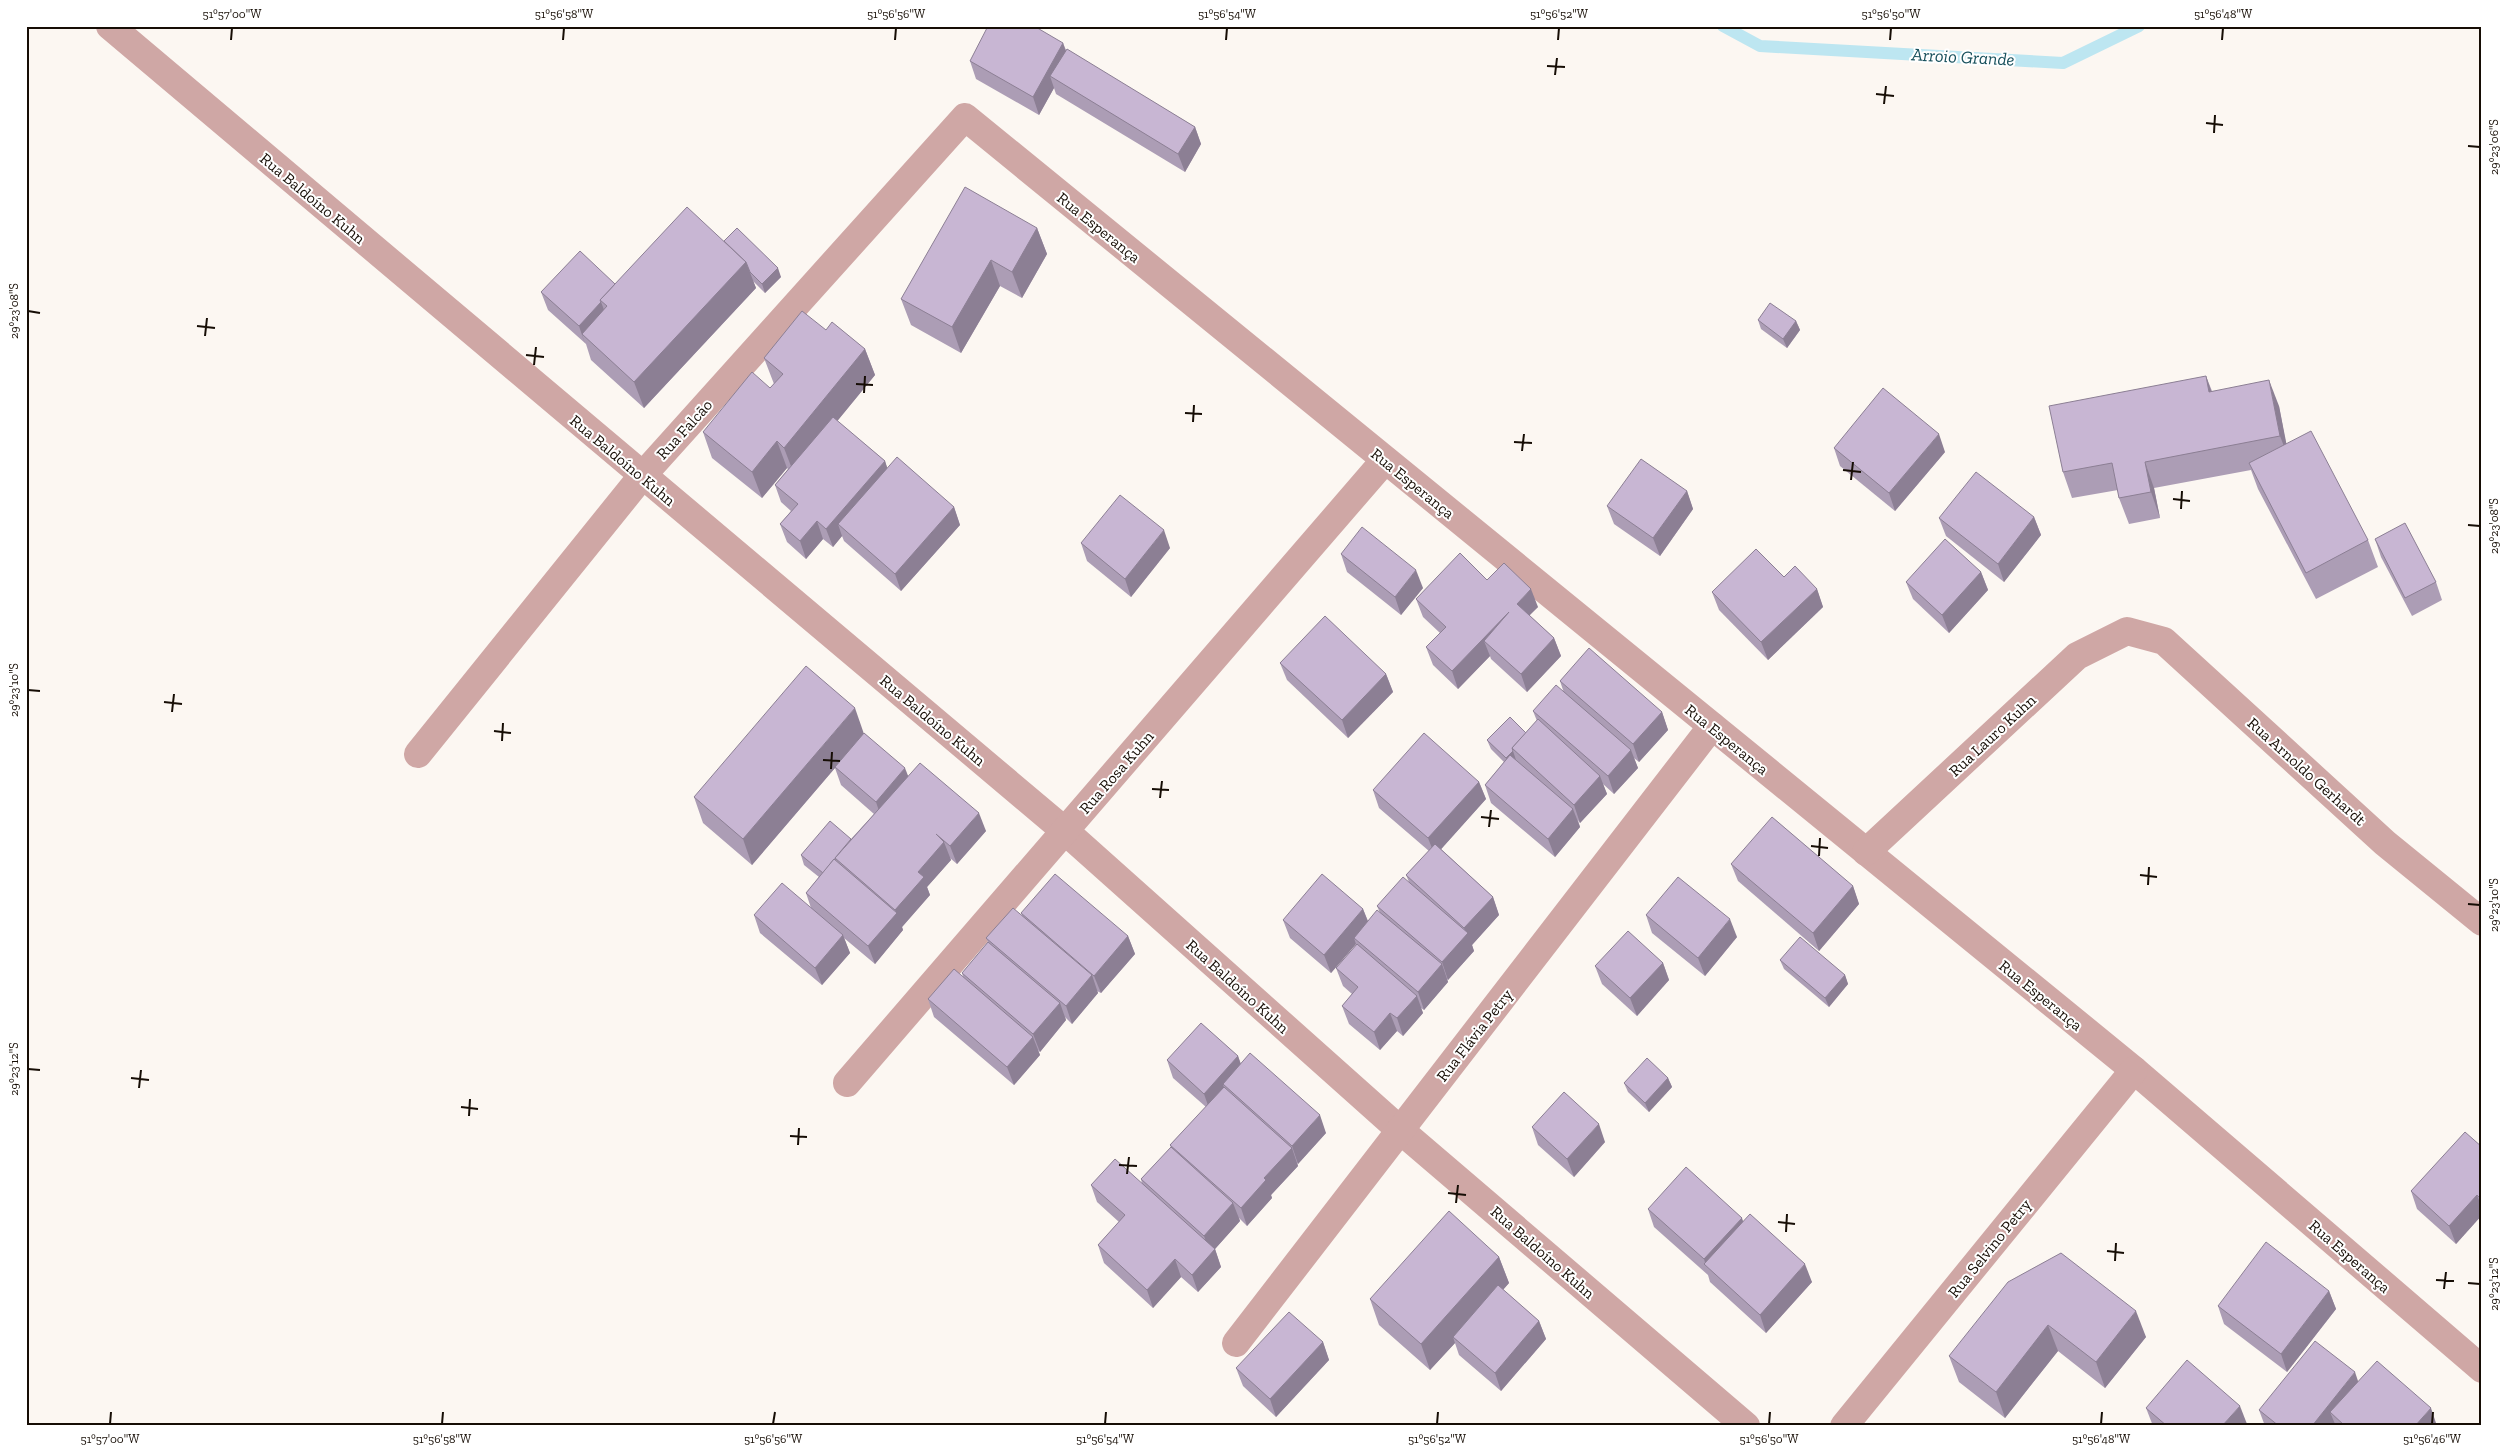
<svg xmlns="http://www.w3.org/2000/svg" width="2508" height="1452" font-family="'Zilla Slab',serif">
	<rect width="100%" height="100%" fill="#fcf7f2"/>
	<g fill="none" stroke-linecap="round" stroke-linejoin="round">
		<!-- stream -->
		<polyline stroke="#bde6f1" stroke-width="12" points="1723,26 1760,46 2063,63 2139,26"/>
		<!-- minor -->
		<g stroke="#cfa7a5" stroke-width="28">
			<polyline points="110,26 1065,831 1400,1130 1746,1426"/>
			<polyline points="418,754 642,476 965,117 2134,1070 2482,1369"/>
			<polyline points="1866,852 2077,656 2127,631 2164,641 2385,843 2482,922"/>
			<polyline points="847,1083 1385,460"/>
			<polyline points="1236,1343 1712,726"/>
			<polyline points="1844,1426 2134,1070"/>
		</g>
	</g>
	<!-- wall -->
	<g fill="#ac9db5">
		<polygon points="1063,43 1066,50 1195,127 1201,144 1185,172 1056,94 1054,88 1039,115 976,79 970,61"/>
		<polygon points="1037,228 1047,254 1022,298 1000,286 961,353 911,325 901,299"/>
		<polygon points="724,241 781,277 765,293 753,281 756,288 644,408 591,360 586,344 548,310 541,292 615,284"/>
		<polygon points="1758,320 1796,321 1800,330 1787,348 1761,329"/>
		<polygon points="826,330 865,349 875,375 837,421 885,461 887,468 954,507 960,525 901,591 844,541 842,536 833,547 823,539 806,559 787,542 780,524 791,511 781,502 775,485 788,469 787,468 762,498 712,458 703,432 770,388 774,384 764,358"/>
		<polygon points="2206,376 2212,391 2279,406 2286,444 2368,540 2378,567 2316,599 2258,489 2251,470 2154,488 2160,518 2129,524 2119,498 2118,490 2072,498 2063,472"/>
		<polygon points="1834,448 1945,452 1895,511 1840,466"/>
		<polygon points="1687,491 1693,509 1660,556 1614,524 1607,506"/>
		<polygon points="2034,517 2041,535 2004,582 1946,536 1939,518"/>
		<polygon points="2375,539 2436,582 2442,600 2412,616 2381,557"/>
		<polygon points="1081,543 1170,548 1131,597 1087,561"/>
		<polygon points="1341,554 1423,588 1401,615 1347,572"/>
		<polygon points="1981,572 1988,590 1949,633 1913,599 1906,582"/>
		<polygon points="1784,577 1817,589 1823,607 1768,660 1719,610 1712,592"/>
		<polygon points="1487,580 1538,607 1529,615 1554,638 1561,656 1527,692 1491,659 1490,656 1458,689 1433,665 1426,647 1440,633 1423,617 1416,599"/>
		<polygon points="1280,663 1386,674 1393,692 1348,738 1287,680"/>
		<polygon points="1560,681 1662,712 1668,730 1639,762 1634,758 1638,768 1614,794 1603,784 1607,794 1580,823 1578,820 1580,827 1555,857 1491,803 1485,785 1504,762 1491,749 1487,740 1526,733 1537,721 1533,711 1564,693"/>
		<polygon points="864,733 908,776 986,831 957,864 950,858 951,860 927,887 930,895 902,927 903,930 875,964 844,938 850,953 822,985 760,933 754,915 811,908 806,893 819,877 804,865 801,855 851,839 874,814 841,785 835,768 752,865 703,823 694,797"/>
		<polygon points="1479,782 1486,799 1441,849 1493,897 1499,915 1472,945 1474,951 1448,980 1447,979 1448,982 1424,1010 1421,1008 1423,1013 1403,1036 1397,1031 1380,1050 1349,1024 1342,1006 1352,994 1343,986 1336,968 1356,945 1356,944 1331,973 1290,938 1283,920 1363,909 1368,921 1380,913 1377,906 1409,882 1406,875 1429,851 1379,808 1373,790"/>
		<polygon points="1731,864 1853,886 1859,904 1819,951 1738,881"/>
		<polygon points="1021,913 1128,936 1135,954 1101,993 1097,991 1098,993 1072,1024 1065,1017 1066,1020 1040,1052 1038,1050 1040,1055 1014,1085 934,1017 928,999 963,977 962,973 988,942 986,938 1022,916"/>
		<polygon points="1646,915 1737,937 1705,976 1652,933"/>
		<polygon points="1780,960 1845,975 1848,984 1829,1007 1784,969"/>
		<polygon points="1663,963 1669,980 1637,1016 1602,984 1595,966"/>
		<polygon points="1238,1056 1241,1064 1326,1133 1298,1164 1297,1162 1298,1166 1271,1195 1272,1198 1247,1226 1239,1218 1240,1221 1215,1249 1221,1267 1198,1292 1181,1277 1153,1308 1104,1263 1098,1245 1119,1222 1097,1202 1091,1185 1142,1184 1141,1179 1171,1148 1170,1145 1206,1107 1173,1078 1167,1060"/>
		<polygon points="1668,1078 1672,1087 1649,1112 1628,1092 1624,1083"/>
		<polygon points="1532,1127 1605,1142 1574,1177 1538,1145"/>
		<polygon points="2482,1147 2482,1215 2456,1244 2417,1209 2411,1191"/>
		<polygon points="1648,1209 1743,1221 1812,1282 1766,1333 1710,1282 1708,1275 1654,1227"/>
		<polygon points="2061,1253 2146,1337 2105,1388 2058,1351 2005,1418 1959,1382 1949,1356"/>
		<polygon points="1499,1257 1509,1283 1503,1290 1539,1321 1546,1339 1501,1391 1459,1355 1455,1343 1430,1370 1379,1325 1370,1299"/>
		<polygon points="2329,1291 2336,1309 2287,1372 2224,1324 2218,1306"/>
		<polygon points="1323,1342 1329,1360 1276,1417 1243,1386 1236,1368"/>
		<polygon points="2358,1382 2437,1426 2335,1426 2335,1424 2333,1426 2265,1426 2259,1410"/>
		<polygon points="2146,1408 2247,1424 2245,1426 2153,1426"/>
	</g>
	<!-- shaded-wall -->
	<g fill="#8c7f94">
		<polygon points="1063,43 1069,61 1050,76 1054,88 1039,115 1033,97"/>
		<polygon points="1195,127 1201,144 1185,172 1178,154"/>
		<polygon points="1037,228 1047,254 1022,298 1012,272"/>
		<polygon points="991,260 1000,286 961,353 952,327"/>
		<polygon points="746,262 756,288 644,408 634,382"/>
		<polygon points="778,268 781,277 765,293 762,284"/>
		<polygon points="601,302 608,320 582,334 585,344 579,326"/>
		<polygon points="1796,321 1800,330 1787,348 1783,339"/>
		<polygon points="865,349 875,375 794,474 784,448"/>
		<polygon points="2206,376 2215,402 2209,392"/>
		<polygon points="2269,380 2279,406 2290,462 2280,436"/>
		<polygon points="1939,434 1945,452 1895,511 1889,493"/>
		<polygon points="777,441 787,468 762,498 752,472"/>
		<polygon points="885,461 891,479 838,524 842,536 833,547 826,529"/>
		<polygon points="2145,462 2154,488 2160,518 2151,492"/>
		<polygon points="1687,491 1693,509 1660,556 1653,538"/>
		<polygon points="954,507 960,525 901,591 895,574"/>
		<polygon points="2034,517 2041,535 2004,582 1998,564"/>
		<polygon points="817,521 823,539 806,559 800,541"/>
		<polygon points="1164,530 1170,548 1131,597 1125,579"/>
		<polygon points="1416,570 1423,588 1401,615 1395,597"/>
		<polygon points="1981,572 1988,590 1949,633 1942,615"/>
		<polygon points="1531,589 1538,607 1523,622 1517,604"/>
		<polygon points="1817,589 1823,607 1768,660 1761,642"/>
		<polygon points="1509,612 1484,641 1490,656 1458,689 1452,671"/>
		<polygon points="1554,638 1561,656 1527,692 1521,674"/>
		<polygon points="1386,674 1393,692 1348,738 1342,720"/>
		<polygon points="855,708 864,734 752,865 743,839"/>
		<polygon points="1662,712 1668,730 1639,762 1633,744"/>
		<polygon points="1631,750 1638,768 1614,794 1608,776"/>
		<polygon points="1513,751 1516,760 1509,767 1506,758"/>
		<polygon points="905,768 912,786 882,820 876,802"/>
		<polygon points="1600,776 1607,794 1580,823 1574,805"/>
		<polygon points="1479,782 1486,799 1435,856 1428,838"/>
		<polygon points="1573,809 1580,827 1555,857 1548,839"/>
		<polygon points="979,813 986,831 957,864 950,846"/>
		<polygon points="944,842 951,860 927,887 930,895 902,927 903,930 875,964 868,946 896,913 895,910 918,872"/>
		<polygon points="1853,886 1859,904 1819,951 1813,933"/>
		<polygon points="1493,897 1499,915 1472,945 1474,951 1448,980 1442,962 1466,935 1464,928"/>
		<polygon points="1363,909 1370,927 1354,938 1356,944 1331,973 1324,955"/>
		<polygon points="1730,919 1737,937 1705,976 1698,958"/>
		<polygon points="843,935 850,953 822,985 815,968"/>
		<polygon points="1128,936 1135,954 1101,993 1094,976"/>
		<polygon points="1663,963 1669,980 1637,1016 1630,998"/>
		<polygon points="1442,964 1448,982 1424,1010 1418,992"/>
		<polygon points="1092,975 1098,993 1072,1024 1066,1006"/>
		<polygon points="1845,975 1848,984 1829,1007 1825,998"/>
		<polygon points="1417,996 1423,1013 1403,1036 1397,1018"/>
		<polygon points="1060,1003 1066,1020 1040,1052 1033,1034"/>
		<polygon points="1390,1013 1397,1031 1380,1050 1374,1032"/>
		<polygon points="1033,1037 1040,1055 1014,1085 1007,1067"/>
		<polygon points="1238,1056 1244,1074 1223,1084 1226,1094 1210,1111 1204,1094"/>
		<polygon points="1668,1078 1672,1087 1649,1112 1645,1103"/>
		<polygon points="1320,1115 1326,1133 1298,1164 1292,1146"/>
		<polygon points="1599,1124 1605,1142 1574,1177 1567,1159"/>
		<polygon points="1292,1148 1298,1166 1271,1195 1272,1198 1247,1226 1241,1208 1264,1178"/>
		<polygon points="2477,1195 2482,1208 2482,1215 2456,1244 2449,1226"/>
		<polygon points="1233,1203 1240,1221 1215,1249 1221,1267 1198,1292 1192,1275 1210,1254 1204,1236"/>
		<polygon points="1742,1218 1748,1236 1706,1266 1704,1259"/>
		<polygon points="1499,1257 1509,1283 1457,1341 1453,1337 1455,1343 1430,1370 1421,1344"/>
		<polygon points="1175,1259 1181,1277 1153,1308 1147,1290"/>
		<polygon points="1805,1264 1812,1282 1766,1333 1760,1315"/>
		<polygon points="2329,1291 2336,1309 2287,1372 2281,1354"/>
		<polygon points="2136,1311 2146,1337 2105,1388 2096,1362"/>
		<polygon points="1539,1321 1546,1339 1501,1391 1495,1373"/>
		<polygon points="2048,1325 2058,1351 2005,1418 1996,1392"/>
		<polygon points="1323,1342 1329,1360 1276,1417 1270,1399"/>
		<polygon points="2355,1372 2361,1390 2330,1412 2335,1424 2333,1426 2312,1426"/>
		<polygon points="2240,1406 2247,1424 2245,1426 2222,1426"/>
		<polygon points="2431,1408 2437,1426 2415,1426"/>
	</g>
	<!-- building -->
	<g fill="#c8b6d3" stroke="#8c7f94">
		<polygon points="988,26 1034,26 1063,43 1033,97 970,61"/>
		<polygon points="1067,49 1195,127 1178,154 1050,76"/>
		<polygon points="965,187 1037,228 1012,272 991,260 952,327 901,299"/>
		<polygon points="687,207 746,262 634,382 582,334 607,306 600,300"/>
		<polygon points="737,228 778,268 762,284 750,272 746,262 724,241"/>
		<polygon points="580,251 615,284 600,300 601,302 579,326 541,292"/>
		<polygon points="1770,303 1796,321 1783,339 1758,320"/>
		<polygon points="802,311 826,330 832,322 865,349 784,448 777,441 752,472 703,432 752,372 770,388 783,374 764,358"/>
		<polygon points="2206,376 2209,392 2269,380 2280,436 2145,462 2151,492 2119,498 2112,463 2063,472 2049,406"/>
		<polygon points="1883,388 1939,434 1889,493 1834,448"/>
		<polygon points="833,417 885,461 826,529 817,521 800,541 780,524 798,504 775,485"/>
		<polygon points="2311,431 2368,540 2306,573 2249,463"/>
		<polygon points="897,457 954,507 895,574 838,524"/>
		<polygon points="1641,459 1687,491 1653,538 1607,506"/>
		<polygon points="1976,472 2034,517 1998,564 1939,518"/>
		<polygon points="1120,495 1164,530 1125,579 1081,543"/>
		<polygon points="2405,523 2436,582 2405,598 2375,539"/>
		<polygon points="1362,527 1416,570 1395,597 1341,554"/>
		<polygon points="1945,539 1981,572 1942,615 1906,582"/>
		<polygon points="1756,549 1784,577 1795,566 1817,589 1761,642 1712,592"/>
		<polygon points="1460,553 1487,580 1504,563 1531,589 1517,604 1554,638 1521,674 1484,641 1509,612 1452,671 1426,647 1446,627 1416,599"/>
		<polygon points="1325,616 1386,674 1342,720 1280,663"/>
		<polygon points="1589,648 1662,712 1633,744 1560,681"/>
		<polygon points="806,666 855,708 743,839 694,797"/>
		<polygon points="1556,685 1631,750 1608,776 1533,711"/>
		<polygon points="1510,717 1526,733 1512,748 1513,751 1506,758 1487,740"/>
		<polygon points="1538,719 1600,776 1574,805 1512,748"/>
		<polygon points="864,733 905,768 876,802 835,767"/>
		<polygon points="1424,733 1479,782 1428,838 1373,790"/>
		<polygon points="1510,755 1573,809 1548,839 1485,785"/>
		<polygon points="920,763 979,813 950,846 936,834 944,842 918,872 924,877 895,910 835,858"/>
		<polygon points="1772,817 1853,886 1813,933 1731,864"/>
		<polygon points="830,821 851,839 835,858 835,860 834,859 823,873 801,855"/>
		<polygon points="1435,844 1493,897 1464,928 1406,875"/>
		<polygon points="834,859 897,913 868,946 806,893"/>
		<polygon points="1055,874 1128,936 1094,976 1021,913"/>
		<polygon points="1322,874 1363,909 1324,955 1283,920"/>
		<polygon points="1403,877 1468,933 1442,962 1377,906"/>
		<polygon points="1678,877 1730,919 1698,958 1646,915"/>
		<polygon points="782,883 843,935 815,968 754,915"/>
		<polygon points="1013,908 1092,975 1066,1006 986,938"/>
		<polygon points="1377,910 1442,964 1418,992 1354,938"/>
		<polygon points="1628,931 1663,963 1630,998 1595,966"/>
		<polygon points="1800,937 1845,975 1825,998 1780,960"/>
		<polygon points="988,942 1060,1003 1033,1034 962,973"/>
		<polygon points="1357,944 1417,996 1397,1018 1390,1013 1374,1032 1342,1006 1358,987 1336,968"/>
		<polygon points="954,969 1033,1037 1007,1067 928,999"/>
		<polygon points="1201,1023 1238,1056 1204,1094 1167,1060"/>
		<polygon points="1250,1053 1320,1115 1292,1146 1223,1084"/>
		<polygon points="1647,1058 1668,1078 1645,1103 1624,1083"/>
		<polygon points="1224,1087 1292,1148 1264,1178 1266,1180 1241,1208 1170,1145"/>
		<polygon points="1564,1092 1599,1124 1567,1159 1532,1127"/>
		<polygon points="2465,1132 2482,1147 2482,1200 2477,1195 2449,1226 2411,1191"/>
		<polygon points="1171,1147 1233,1203 1204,1236 1141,1179"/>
		<polygon points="1115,1159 1215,1249 1192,1275 1175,1259 1147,1290 1098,1245 1125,1215 1091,1185"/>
		<polygon points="1686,1167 1742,1218 1704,1259 1648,1209"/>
		<polygon points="1449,1211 1499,1257 1421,1344 1370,1299"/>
		<polygon points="1750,1214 1805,1264 1760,1315 1704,1264"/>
		<polygon points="2266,1242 2329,1291 2281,1354 2218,1306"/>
		<polygon points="2061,1253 2136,1311 2096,1362 2048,1325 1996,1392 1949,1356 2008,1282"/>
		<polygon points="1498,1285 1539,1321 1495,1373 1453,1337"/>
		<polygon points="1289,1312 1323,1342 1270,1399 1236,1368"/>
		<polygon points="2315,1341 2355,1372 2312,1426 2279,1426 2259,1410"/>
		<polygon points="2187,1360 2240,1406 2222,1426 2167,1426 2146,1408"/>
		<polygon points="2377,1361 2431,1408 2415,1426 2345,1426 2330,1412"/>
	</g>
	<!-- ticks -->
	<path fill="none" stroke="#160d05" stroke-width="2" d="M231,40L232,28M563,40L564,28M895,40L896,28M1226,40L1227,28M1558,40L1559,28M1890,40L1891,28M2222,40L2223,28M1547,66L1565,67M1555,75L1557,58M1876,94L1894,96M1884,104L1886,86M2206,123L2223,125M2214,133L2215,115M2468,146L2480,147M28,311L40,313M197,326L215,328M205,336L207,318M526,355L544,357M534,365L536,347M856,384L873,385M864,393L865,376M1185,413L1202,414M1193,422L1194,405M1514,442L1532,443M1522,451L1524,434M1843,470L1861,472M1851,480L1853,462M2173,499L2190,501M2181,509L2182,491M2468,525L2480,526M28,690L40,691M164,702L182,704M172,712L174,694M494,731L511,733M502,741L503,723M823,760L840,761M831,769L832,752M1152,789L1169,790M1160,798L1162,781M1481,817L1499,819M1489,827L1491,810M1811,846L1828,848M1819,856L1820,838M2140,875L2157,877M2148,885L2149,867M2468,904L2480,905M28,1069L40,1070M131,1078L149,1080M139,1088L141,1070M461,1107L478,1109M469,1116L470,1099M790,1136L807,1137M798,1145L799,1128M1119,1165L1137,1166M1127,1174L1129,1157M1448,1193L1466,1195M1456,1203L1458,1185M1778,1222L1795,1224M1786,1232L1787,1214M2107,1251L2124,1253M2115,1261L2116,1243M2436,1280L2454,1281M2468,1283L2480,1284M2444,1289L2446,1272M110,1424L111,1412M442,1424L443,1412M773,1424L775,1412M1105,1424L1106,1412M1437,1424L1438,1412M1769,1424L1770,1412M2101,1424L2102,1412M2432,1424L2433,1412"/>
	<g text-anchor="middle" stroke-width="4" stroke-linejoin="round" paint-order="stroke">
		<!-- street labels -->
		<g font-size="16" fill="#160d05" stroke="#fff">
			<text transform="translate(313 198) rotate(40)" y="6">Rua Baldoíno Kuhn</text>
			<text transform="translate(1099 227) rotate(39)" y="6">Rua Esperança</text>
			<text transform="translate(684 429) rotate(-48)" y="6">Rua Falcão</text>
			<text transform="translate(623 460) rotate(40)" y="6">Rua Baldoíno Kuhn</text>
			<text transform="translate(1413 483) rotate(39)" y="6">Rua Esperança</text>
			<text transform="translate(933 720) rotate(40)" y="6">Rua Baldoíno Kuhn</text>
			<text transform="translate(1992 735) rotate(-43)" y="6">Rua Lauro Kuhn</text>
			<text transform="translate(1727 739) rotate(39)" y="6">Rua Esperança</text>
			<text transform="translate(2307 771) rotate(42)" y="6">Rua Arnoldo Gerhardt</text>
			<text transform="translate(1116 772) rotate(-49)" y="6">Rua Rosa Kuhn</text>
			<text transform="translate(1238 986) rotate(42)" y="6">Rua Baldoíno Kuhn</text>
			<text transform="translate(2041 995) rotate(39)" y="6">Rua Esperança</text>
			<text transform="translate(1474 1035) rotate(-52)" y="6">Rua Flávia Petry</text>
			<text transform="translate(1989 1248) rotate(-51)" y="6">Rua Selvino Petry</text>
			<text transform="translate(1543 1252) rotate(41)" y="6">Rua Baldoíno Kuhn</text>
			<text transform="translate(2350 1256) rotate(41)" y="6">Rua Esperança</text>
		</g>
		<!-- water labels -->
		<g font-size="18" font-style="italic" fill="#19515d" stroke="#fff">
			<text transform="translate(1963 57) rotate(3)" y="6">Arroio Grande</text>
		</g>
	</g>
	<!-- border -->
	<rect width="2508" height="1452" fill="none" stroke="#ffffff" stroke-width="55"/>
	<rect x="28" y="28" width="2452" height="1396" fill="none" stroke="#160d05" stroke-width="2"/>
	<g font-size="12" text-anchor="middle" fill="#160d05">
		<text x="232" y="18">51°57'00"W</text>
		<text x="564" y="18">51°56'58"W</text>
		<text x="896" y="18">51°56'56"W</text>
		<text x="1227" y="18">51°56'54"W</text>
		<text x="1559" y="18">51°56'52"W</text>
		<text x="1891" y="18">51°56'50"W</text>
		<text x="2223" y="18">51°56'48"W</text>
		<text transform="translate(2494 147) rotate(-90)" y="4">29°23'06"S</text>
		<text transform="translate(14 311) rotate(-90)" y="4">29°23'08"S</text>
		<text transform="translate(2494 526) rotate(-90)" y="4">29°23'08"S</text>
		<text transform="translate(14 690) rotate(-90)" y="4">29°23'10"S</text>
		<text transform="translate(2494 905) rotate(-90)" y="4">29°23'10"S</text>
		<text transform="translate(14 1069) rotate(-90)" y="4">29°23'12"S</text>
		<text transform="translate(2494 1284) rotate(-90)" y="4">29°23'12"S</text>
		<text x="110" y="1443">51°57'00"W</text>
		<text x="442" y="1443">51°56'58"W</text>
		<text x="773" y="1443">51°56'56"W</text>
		<text x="1105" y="1443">51°56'54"W</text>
		<text x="1437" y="1443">51°56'52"W</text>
		<text x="1769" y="1443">51°56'50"W</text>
		<text x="2101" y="1443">51°56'48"W</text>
		<text x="2432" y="1443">51°56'46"W</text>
	</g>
</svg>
